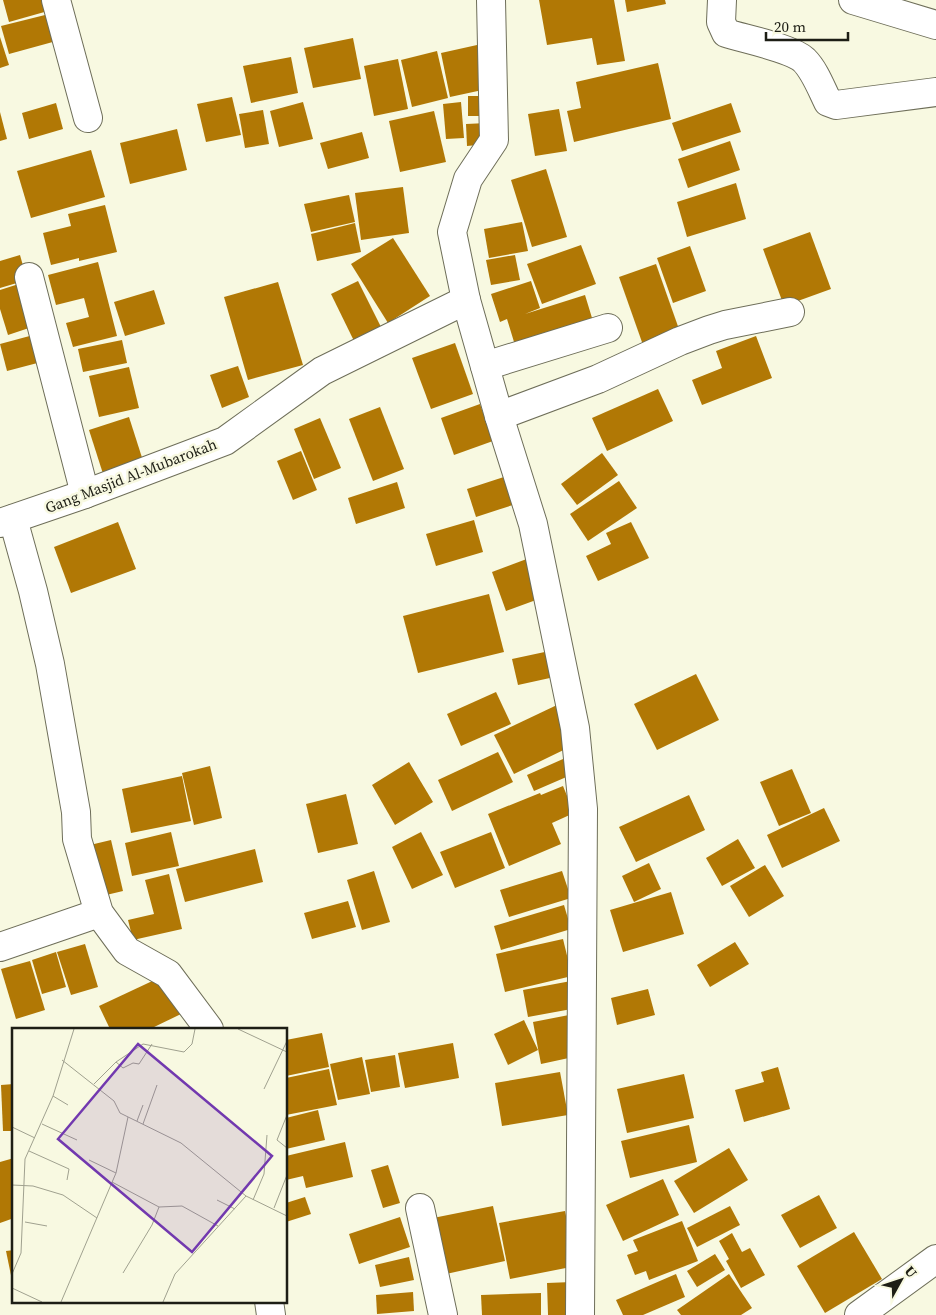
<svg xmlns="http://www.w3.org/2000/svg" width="936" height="1315" font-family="'Source Serif 4',serif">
	<rect width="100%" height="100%" fill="#f8f9e1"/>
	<!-- building -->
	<g fill="#b17805">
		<polygon points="3,0 53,0 55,9 9,22"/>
		<polygon points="539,0 614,0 625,61 597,65 592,38 547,45"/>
		<polygon points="625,0 665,0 666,4 627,12"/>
		<polygon points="53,13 60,40 9,54 1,26"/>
		<polygon points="0,37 9,65 0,68"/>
		<polygon points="353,38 361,79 313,88 304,48"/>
		<polygon points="477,45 487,89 450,97 441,53"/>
		<polygon points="437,51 448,98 412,107 401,60"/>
		<polygon points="291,57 298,93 251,103 243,66"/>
		<polygon points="398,59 408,109 374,116 364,66"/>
		<polygon points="658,63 671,119 574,142 567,111 581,108 576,82"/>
		<rect x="468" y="96" width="18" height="20"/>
		<polygon points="232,97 241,135 206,142 197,104"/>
		<polygon points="303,102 313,139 279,147 270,111"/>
		<polygon points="461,102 464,138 446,139 443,104"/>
		<polygon points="56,103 63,129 29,139 22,113"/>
		<polygon points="731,103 741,132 682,151 672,123"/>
		<polygon points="559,109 567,151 535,156 528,114"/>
		<polygon points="263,110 269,144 245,148 239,114"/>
		<polygon points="434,111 446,162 400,172 389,121"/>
		<polygon points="0,112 7,139 0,141"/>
		<polygon points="487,123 488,144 467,146 466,124"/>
		<polygon points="177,129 187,170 130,184 120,143"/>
		<polygon points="362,132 369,158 328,169 320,143"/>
		<polygon points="730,141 740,170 688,188 678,159"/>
		<polygon points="91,150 105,197 31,218 17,171"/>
		<polygon points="546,169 567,237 532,247 511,180"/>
		<polygon points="736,183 746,219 687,237 677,202"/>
		<polygon points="403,187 409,233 361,240 355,193"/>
		<polygon points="349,195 355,222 311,232 304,204"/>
		<polygon points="105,205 117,252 79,261 79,258 51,265 43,233 71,226 68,214"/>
		<polygon points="522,222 528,251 489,258 484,229"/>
		<polygon points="355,223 361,252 317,261 311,234"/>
		<polygon points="810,232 831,289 784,306 763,249"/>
		<polygon points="393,238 430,296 388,323 351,264"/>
		<polygon points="581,245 596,284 542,304 527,264"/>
		<polygon points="690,246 706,291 673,303 657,258"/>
		<polygon points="20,255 27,280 0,288 0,261"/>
		<polygon points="515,255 520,280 491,285 486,260"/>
		<polygon points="98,262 117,336 73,347 66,323 89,317 84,298 56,305 48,275"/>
		<polygon points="656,264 680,332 643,345 619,277"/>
		<polygon points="358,281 382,329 355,343 331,294"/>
		<polygon points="531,281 540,308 525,314 585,295 596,331 518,355 507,319 500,322 491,294"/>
		<polygon points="25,282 38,325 8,335 0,309 0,290"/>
		<polygon points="278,282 303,365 248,380 224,297"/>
		<polygon points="154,290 165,324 125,336 114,302"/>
		<polygon points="37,334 45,361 7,371 0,344"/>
		<polygon points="756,336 772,378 702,405 692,380 722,368 716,351"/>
		<polygon points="122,340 127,363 83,372 78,349"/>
		<polygon points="455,343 473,394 431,409 412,358"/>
		<polygon points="238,366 249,397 222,408 210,375"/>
		<polygon points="129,367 139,408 99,417 89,376"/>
		<polygon points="658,389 673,421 607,451 592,418"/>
		<polygon points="480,404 493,441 454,455 441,418"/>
		<polygon points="380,407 404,469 373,481 349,419"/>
		<polygon points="129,417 145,467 105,480 89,430"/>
		<polygon points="320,418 341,468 314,479 294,429"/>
		<polygon points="301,451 317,490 293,500 277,461"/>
		<polygon points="602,453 618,475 577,505 561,484"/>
		<polygon points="513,474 522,502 476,517 467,489"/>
		<polygon points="619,481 637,508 588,541 570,514"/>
		<polygon points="397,482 405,508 356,524 348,498"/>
		<polygon points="474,520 483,552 436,566 426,534"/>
		<polygon points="118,522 136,569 71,593 54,547"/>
		<polygon points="631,522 649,558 598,581 586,556 611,544 606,533"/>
		<polygon points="532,557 547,596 506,611 492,572"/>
		<polygon points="489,594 504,652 418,673 403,616"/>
		<polygon points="554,650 559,676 518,685 512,659"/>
		<polygon points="696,674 719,720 657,750 634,704"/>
		<polygon points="496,692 511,724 461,746 447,714"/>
		<polygon points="557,705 576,744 514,774 494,735"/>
		<polygon points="498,752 513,782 452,811 438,780"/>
		<polygon points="563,759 571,775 534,791 527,775"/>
		<polygon points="409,762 433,802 395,825 372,785"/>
		<polygon points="210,766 222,818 194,825 182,773"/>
		<polygon points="792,769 811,813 779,826 760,782"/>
		<polygon points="182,776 191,821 131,833 122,789"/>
		<polygon points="563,786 574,813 552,823 561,844 509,866 488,814 540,793 541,795"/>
		<polygon points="346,794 358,844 318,853 306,804"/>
		<polygon points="689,795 705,830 636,862 619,827"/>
		<polygon points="824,808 840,841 782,868 767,835"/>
		<polygon points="171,832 179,866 132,876 125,843"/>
		<polygon points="421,832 443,875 412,889 392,847"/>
		<polygon points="491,832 505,868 455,888 440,852"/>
		<polygon points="738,839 755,868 722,886 706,858"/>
		<polygon points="111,840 123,891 102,896 90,845"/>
		<polygon points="255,849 263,882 185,902 176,869"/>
		<polygon points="649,863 661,889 634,902 622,876"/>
		<polygon points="765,865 784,896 749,917 730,886"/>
		<polygon points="374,871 390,922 362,930 347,880"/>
		<polygon points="562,871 571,898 509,917 500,890"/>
		<polygon points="169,874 182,929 133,940 128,920 154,914 145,880"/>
		<polygon points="671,892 684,934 623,952 610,910"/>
		<polygon points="348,901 356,927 312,939 304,913"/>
		<polygon points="564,905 571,929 501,950 494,926"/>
		<polygon points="563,939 572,976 505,992 496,954"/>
		<polygon points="735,942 749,964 710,987 697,965"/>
		<polygon points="85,944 98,987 71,995 57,952"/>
		<polygon points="56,952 66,987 42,994 32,960"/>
		<polygon points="30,961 45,1010 16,1019 1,969"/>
		<polygon points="163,976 181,1014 150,1029 110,1029 99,1006"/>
		<polygon points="571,981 577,1008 528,1017 523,990"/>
		<polygon points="648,989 655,1015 617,1025 611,998"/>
		<polygon points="569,1015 578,1056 541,1064 533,1022"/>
		<polygon points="524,1020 538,1050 508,1065 494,1034"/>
		<polygon points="322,1033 329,1067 286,1076 286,1040"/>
		<polygon points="453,1043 459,1078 405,1088 398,1053"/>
		<polygon points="395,1055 400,1087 371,1092 365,1060"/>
		<polygon points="362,1057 370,1094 338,1100 330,1064"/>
		<polygon points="778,1067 790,1109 744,1122 735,1090 764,1082 761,1072"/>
		<polygon points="329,1069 337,1105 286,1115 286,1078"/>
		<polygon points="560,1072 568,1115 502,1126 495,1083"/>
		<polygon points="684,1074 694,1118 627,1133 617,1089"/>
		<polygon points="14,1084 14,1131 3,1131 1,1085"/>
		<polygon points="318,1110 325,1140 286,1149 286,1118"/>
		<polygon points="689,1125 697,1162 630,1178 621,1141"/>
		<polygon points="345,1142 353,1177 306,1188 303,1176 286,1180 286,1156"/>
		<polygon points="729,1148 748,1180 694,1213 674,1181"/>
		<polygon points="14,1158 14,1218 0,1223 0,1162"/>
		<polygon points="388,1165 400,1203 383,1208 371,1170"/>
		<polygon points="663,1179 679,1215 623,1241 606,1205"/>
		<polygon points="819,1195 837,1228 800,1248 781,1215"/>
		<polygon points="305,1197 311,1214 286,1222 286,1203"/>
		<polygon points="493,1206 505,1261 446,1274 433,1218"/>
		<polygon points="730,1206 740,1225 697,1247 687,1228"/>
		<polygon points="565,1211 576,1266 510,1279 499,1223"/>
		<polygon points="400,1217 410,1247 359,1264 349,1234"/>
		<polygon points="682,1221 698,1261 649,1280 646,1271 635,1275 627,1255 638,1251 633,1240"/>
		<polygon points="854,1232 882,1279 825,1313 797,1266"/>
		<polygon points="732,1233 742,1252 750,1248 765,1275 741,1288 726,1261 729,1259 719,1241"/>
		<polygon points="14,1250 14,1285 13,1285 6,1251"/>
		<polygon points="715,1254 725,1270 697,1287 687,1271"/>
		<polygon points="409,1257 414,1280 380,1287 375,1265"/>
		<polygon points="676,1274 685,1297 643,1315 623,1315 616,1300"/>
		<polygon points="729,1274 752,1308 741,1315 681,1315 677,1310"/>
		<polygon points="572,1282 574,1315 548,1315 547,1283"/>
		<polygon points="413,1292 414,1311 377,1314 376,1295"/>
		<polygon points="541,1293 541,1315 482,1315 481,1295"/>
	</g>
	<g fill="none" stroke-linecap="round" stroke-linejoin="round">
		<!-- minor casing -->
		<g stroke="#6e6e59" stroke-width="30">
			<g id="minor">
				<polyline points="56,0 88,118"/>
				<polyline points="491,0 494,140 468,179 452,232 466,300 499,416 533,524 575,728 583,809 580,1315"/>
				<path d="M722,0L721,22L726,33C745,39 791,48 804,60C815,71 821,88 828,102L836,105L936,92"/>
				<polyline points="853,0 936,25"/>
				<polyline points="29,277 85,494"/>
				<polyline points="485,366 608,328"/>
				<polyline points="499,416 598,379 680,341 709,330 725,325 790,312"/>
				<polyline points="13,519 33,591 50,664 76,812 77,839 99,913 127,951 168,974 209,1029"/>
				<polyline points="0,523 85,494 225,441 322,371 466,300"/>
				<polyline points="0,947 99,913"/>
				<polyline points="420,1208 443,1315"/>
				<polyline points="269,1301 271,1315"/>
				<polyline points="859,1315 936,1259"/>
			</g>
		</g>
		<!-- minor -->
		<use href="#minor" stroke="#fff" stroke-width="28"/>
	</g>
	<g text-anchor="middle" stroke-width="5" stroke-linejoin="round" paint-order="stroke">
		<!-- street labels -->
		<g font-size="15" fill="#1d1e15" stroke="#f8f9e1">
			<text transform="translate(131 476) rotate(-21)" y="5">Gang Masjid Al-Mubarokah</text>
		</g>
	</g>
	<!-- overview -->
	<g transform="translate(12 1028)">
		<rect width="275" height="275" fill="#f8f9e1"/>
		<path fill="none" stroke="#a0a18f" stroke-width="1" d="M226,1L275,24M50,32L102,73L108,85L169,115L234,168L275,188M104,34L111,40L121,35L127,36L140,16M82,56L104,34L131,16L172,24L180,16L183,1M252,61L275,13M41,68L56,77M275,87L265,112L275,120M125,93L131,77M30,96L65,112M131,96L145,57M0,99L23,110M17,123L57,141L55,152M77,132L104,145M100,154L147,179L170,178L206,198M0,157L21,158L51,167L85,190M205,172L223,181M241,172L252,146L255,107M262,180L275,147M13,194L35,198M111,245L140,197L147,179M0,246L9,225L13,131L41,68L62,1M0,260L30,274M49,274L104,145L116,89M151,274L163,246L234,168"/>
		<path fill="#7239af" fill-opacity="0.15" stroke="#7239af" stroke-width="2.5" d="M126,16L260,128L180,224L46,111Z"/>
		<rect width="275" height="275" fill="none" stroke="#1d1e15" stroke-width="2.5"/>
	</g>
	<!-- north arrow -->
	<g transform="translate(901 1280) rotate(50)" stroke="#f8f9e1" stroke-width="4" paint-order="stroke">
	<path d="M0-4L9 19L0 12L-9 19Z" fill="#1d1e15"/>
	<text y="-8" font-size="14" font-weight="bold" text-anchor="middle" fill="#1d1e15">U</text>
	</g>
	<!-- scale -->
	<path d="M766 32v8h82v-8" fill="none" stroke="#1d1e15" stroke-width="2.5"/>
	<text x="774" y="32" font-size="15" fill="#1d1e15" stroke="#f8f9e1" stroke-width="4" paint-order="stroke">20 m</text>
</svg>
